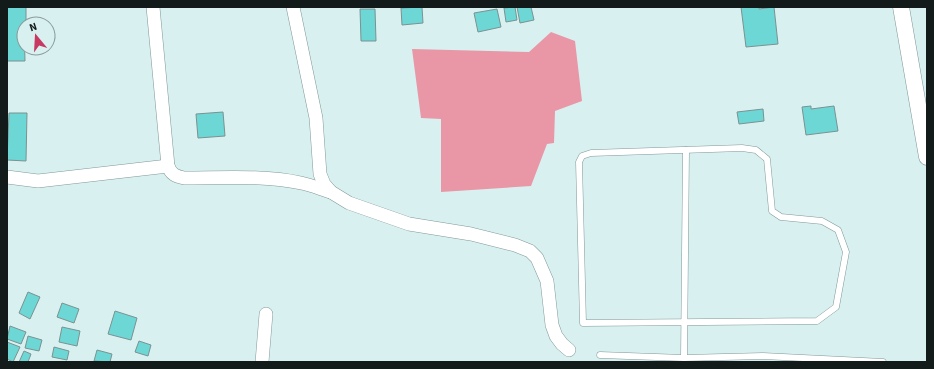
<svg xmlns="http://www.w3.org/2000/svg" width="934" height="369" font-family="'Source Sans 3',sans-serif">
	<rect width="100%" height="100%" fill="#d8f1f0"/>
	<!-- water -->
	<polygon fill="#e997a6" points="551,32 575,41 582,101 555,111 554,143 547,144 531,186 441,192 441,119 421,118 412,49 529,52"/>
	<!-- building -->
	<g fill="#6cd7d5" stroke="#7b9291">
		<polygon points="7,7 26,7 26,23 33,23 24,24 25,61 7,61"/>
		<polygon points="422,7 423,23 402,25 401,8"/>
		<polygon points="515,7 517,20 506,22 504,8"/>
		<polygon points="517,7 531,7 534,20 520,23"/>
		<polygon points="741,7 759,7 759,9 774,7 778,44 746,47"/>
		<polygon points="360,9 375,9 376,41 361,41"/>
		<polygon points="497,9 501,27 478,32 474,13"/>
		<polygon points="811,106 811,109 834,106 838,131 806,135 802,107"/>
		<polygon points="763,109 764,121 739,124 737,112"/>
		<polygon points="223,112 225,136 198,138 196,114"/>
		<polygon points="9,113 27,113 26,161 7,160"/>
		<polygon points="28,292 40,297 30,319 19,313"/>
		<polygon points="62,303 79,309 74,323 57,317"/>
		<polygon points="115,311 137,318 131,340 108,334"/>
		<polygon points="10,326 26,332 21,344 7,339"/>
		<polygon points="62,327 80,331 77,346 59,342"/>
		<polygon points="28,336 42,340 39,351 25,348"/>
		<polygon points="139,341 151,345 148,356 135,352"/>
		<polygon points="7,342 20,347 13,362 7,359"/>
		<polygon points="54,347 69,351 67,360 52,357"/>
		<polygon points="97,350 112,354 110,362 94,361"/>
		<polygon points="24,351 31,354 28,362 19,362"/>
	</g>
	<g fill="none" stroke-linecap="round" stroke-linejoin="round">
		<!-- service casing -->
		<g stroke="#829898" stroke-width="7">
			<g id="service">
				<polygon points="742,148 756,150 767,159 772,211 781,217 822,221 838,230 846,252 836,307 817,321 583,323 579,162 582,156 591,153"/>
				<polyline points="600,355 684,358 763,356 883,362"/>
				<polyline points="684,358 686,150"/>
			</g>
		</g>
		<!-- minor casing -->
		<g stroke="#829898" stroke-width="14">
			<g id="minor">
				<path d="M153,7L168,166C171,174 175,176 184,178C223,178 263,175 301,183C311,185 321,189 331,192"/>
				<polyline points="293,7 316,118 320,174 324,184 331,192 349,203 409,224 471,234 515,245 530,251 537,258 547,281 552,325 556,336 562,344 569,350"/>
				<polyline points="7,177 38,181 168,166"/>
				<polyline points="262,362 266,314"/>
			</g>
		</g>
		<!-- tertiary casing -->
		<g stroke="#829898" stroke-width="17">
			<polyline id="tertiary" points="901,7 927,157"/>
		</g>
		<!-- service -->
		<use href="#service" stroke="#fff" stroke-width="6"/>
		<!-- minor -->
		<use href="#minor" stroke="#fff" stroke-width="13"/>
		<!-- tertiary -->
		<use href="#tertiary" stroke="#fff" stroke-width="16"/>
	</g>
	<!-- border -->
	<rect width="934" height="369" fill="none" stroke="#121b1a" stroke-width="16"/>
	<!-- north arrow -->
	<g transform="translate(36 36) rotate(342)"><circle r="19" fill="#d8f1f0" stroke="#899b9a"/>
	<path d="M0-3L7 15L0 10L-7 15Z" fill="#c73862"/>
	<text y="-6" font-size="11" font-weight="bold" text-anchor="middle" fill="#121b1a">N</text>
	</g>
</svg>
